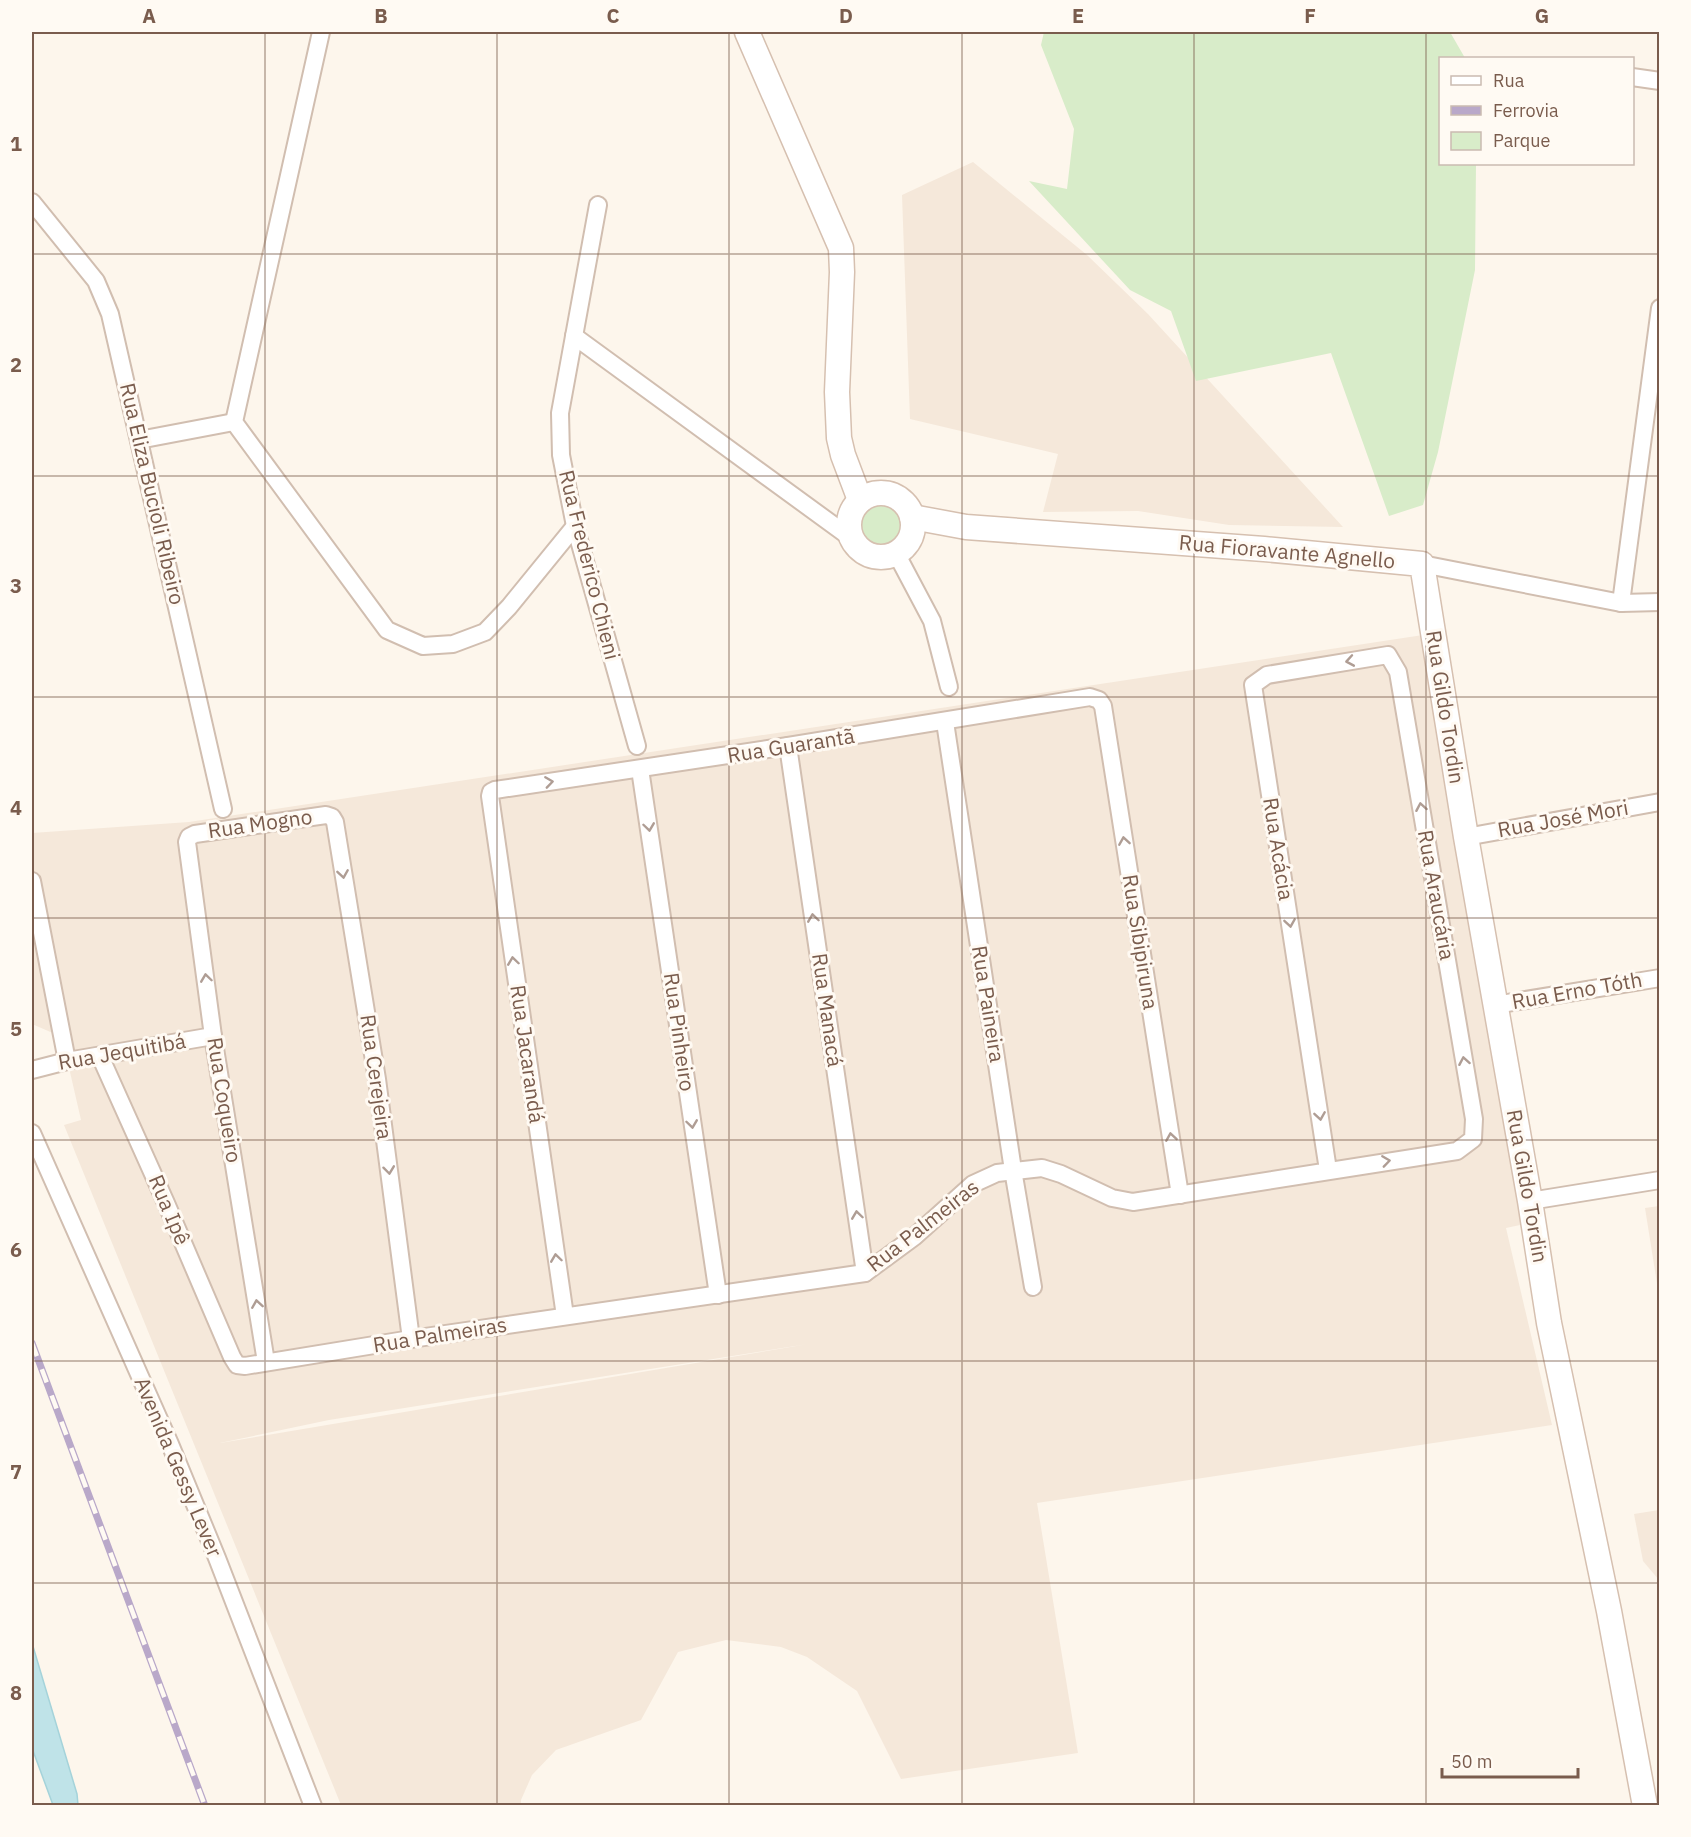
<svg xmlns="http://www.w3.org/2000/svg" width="1691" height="1837" font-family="'IBM Plex Sans',sans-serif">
	<rect width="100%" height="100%" fill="#fdf6ec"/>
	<!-- residential -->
	<g fill="#f5e8da" fill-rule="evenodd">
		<polygon points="973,162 1087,255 1148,314 1343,527 1229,525 1138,511 1043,512 1058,454 910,419 902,195"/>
		<path d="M1423,635L1530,1223L1506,1228L1552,1425L1037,1503L1078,1753L901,1779L857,1691L807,1657L781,1647L726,1640L678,1652L641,1720L556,1750L532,1775L521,1800V1805H341L64,1125L81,1120L62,1037L32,1024V833L189,822ZM808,1344L220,1443L329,1420Z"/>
		<polygon points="1659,1206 1660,1206 1659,1296 1645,1208"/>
		<polygon points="1659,1510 1660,1510 1659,1580 1643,1561 1634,1514"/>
	</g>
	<!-- green -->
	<g fill="#d8ecc9">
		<polygon points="1044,32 1450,32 1465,58 1440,58 1440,164 1476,164 1475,270 1438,452 1423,505 1389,516 1331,353 1196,381 1171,311 1130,290 1029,181 1067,189 1074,129 1041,45"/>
		<circle cx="878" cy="525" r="23"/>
	</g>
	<!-- water -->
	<polygon fill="#bfe3e8" stroke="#a5d3da" stroke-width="1.5" points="32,1643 77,1794 78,1805 53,1805 32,1748"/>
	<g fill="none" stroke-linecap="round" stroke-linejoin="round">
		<!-- street casing -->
		<g stroke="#d1beb0" stroke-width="20">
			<g id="street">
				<polyline points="321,32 234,422 387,630 423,646 453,644 485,632 509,607 575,526"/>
				<polyline points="1632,77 1660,81"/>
				<polyline points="32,202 96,281 110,314 223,809"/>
				<polyline points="598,205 560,413 561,455 575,526 637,746"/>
				<polyline points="574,336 851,538"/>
				<polyline points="139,440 234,422"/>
				<polyline points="896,553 932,621 949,687"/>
				<polyline points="1422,564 1621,603 1660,602"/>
				<polyline points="1621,603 1660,308"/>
				<polyline points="945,722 1013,1170 1033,1287"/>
				<polyline points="788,746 865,1273"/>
				<polyline points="640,769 718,1295"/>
				<polyline points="1466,837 1660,802"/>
				<polyline points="32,881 67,1061"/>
				<polyline points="1495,1005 1660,978"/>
				<polyline points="100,1056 166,1203 232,1357 237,1365 245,1366 411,1339 865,1273 914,1237 973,1184 997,1173 1042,1168 1061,1174 1112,1198 1133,1202 1457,1151 1473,1139 1474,1119 1398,672 1388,655 1267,675 1253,685 1328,1170"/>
				<polyline points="32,1070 67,1061 213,1036"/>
				<polyline points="32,1133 170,1444 217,1558 313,1806"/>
				<polyline points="1530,1201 1660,1180"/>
				<polyline points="565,1316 490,796 491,792 495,790 788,746 1090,697 1099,700 1103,706 1180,1195"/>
				<polyline points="266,1362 213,1036 187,842 189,837 195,834 326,815 332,817 335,822 377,1079 411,1339"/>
			</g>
		</g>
		<!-- secondary casing -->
		<g stroke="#d6c0b0" stroke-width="27">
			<g id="secondary">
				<polyline points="747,32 841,248 842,272 837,392 839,438 843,455 860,500"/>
				<circle cx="881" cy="525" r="32"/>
				<polyline points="912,517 966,527 1264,549 1422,564 1466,837 1530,1201 1549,1323 1609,1611 1645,1806"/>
			</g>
		</g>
		<!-- street -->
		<use href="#street" stroke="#fff" stroke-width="16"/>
		<!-- secondary -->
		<use href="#secondary" stroke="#fff" stroke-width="24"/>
		<!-- rail casing -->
		<g stroke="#b9a8c9" stroke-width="7">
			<polyline id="rail" points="32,1343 205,1806"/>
		</g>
		<!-- rail -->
		<use href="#rail" stroke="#fffaf3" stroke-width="4.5" stroke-dasharray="14" stroke-linecap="butt"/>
	</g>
	<!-- one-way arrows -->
	<defs><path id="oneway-chevron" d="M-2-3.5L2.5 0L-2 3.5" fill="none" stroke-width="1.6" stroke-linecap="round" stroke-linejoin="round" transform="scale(1.5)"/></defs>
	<g stroke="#af9d94">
		<use href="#oneway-chevron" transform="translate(1350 661) rotate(170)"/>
		<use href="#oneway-chevron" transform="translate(549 782) rotate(-8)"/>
		<use href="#oneway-chevron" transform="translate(1421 807) rotate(-100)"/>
		<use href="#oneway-chevron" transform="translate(649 827) rotate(82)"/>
		<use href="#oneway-chevron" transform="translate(1124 841) rotate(-99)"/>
		<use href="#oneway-chevron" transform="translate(343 874) rotate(81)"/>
		<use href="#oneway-chevron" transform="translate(813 918) rotate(-98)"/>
		<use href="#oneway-chevron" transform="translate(1290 923) rotate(81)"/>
		<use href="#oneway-chevron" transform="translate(513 961) rotate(-98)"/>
		<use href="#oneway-chevron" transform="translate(206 978) rotate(-98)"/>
		<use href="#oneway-chevron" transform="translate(1464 1061) rotate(-100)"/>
		<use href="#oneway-chevron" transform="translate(1320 1116) rotate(81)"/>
		<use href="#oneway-chevron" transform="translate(692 1124) rotate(82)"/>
		<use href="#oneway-chevron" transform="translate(1171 1137) rotate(-99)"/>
		<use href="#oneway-chevron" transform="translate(1386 1161) rotate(-8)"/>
		<use href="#oneway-chevron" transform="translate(389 1170) rotate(83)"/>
		<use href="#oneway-chevron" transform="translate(857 1215) rotate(-98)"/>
		<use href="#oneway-chevron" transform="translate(556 1258) rotate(-98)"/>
		<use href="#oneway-chevron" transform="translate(257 1304) rotate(-99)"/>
	</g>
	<!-- grid -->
	<path fill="none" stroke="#7a5c4d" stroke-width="1.5" stroke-opacity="0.55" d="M265,32V1806M497,32V1806M729,32V1806M962,32V1806M1194,32V1806M1426,32V1806M32,254H1660M32,476H1660M32,697H1660M32,918H1660M32,1140H1660M32,1361H1660M32,1583H1660"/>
	<g text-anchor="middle" stroke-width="6" stroke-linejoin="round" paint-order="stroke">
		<!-- street labels -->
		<g font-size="21" fill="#7a5c4d" stroke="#fffaf3">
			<text transform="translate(152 494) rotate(77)" y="7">Rua Eliza Bucioli Ribeiro</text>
			<text transform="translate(1287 552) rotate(5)" y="7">Rua Fioravante Agnello</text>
			<text transform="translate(589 565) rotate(76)" y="7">Rua Frederico Chieni</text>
			<text transform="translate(1445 707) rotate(81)" y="7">Rua Gildo Tordin</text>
			<text transform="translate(791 746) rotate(-9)" y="7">Rua Guarantã</text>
			<text transform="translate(1563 819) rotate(-10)" y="7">Rua José Mori</text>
			<text transform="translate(260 824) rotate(-8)" y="7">Rua Mogno</text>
			<text transform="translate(1278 849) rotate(81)" y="7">Rua Acácia</text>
			<text transform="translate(1436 895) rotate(80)" y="7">Rua Araucária</text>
			<text transform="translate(1140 942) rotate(81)" y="7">Rua Sibipiruna</text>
			<text transform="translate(1577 991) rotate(-10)" y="7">Rua Erno Tóth</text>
			<text transform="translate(988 1004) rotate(81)" y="7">Rua Paineira</text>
			<text transform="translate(827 1010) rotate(82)" y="7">Rua Manacá</text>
			<text transform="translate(679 1032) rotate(82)" y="7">Rua Pinheiro</text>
			<text transform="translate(122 1052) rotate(-10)" y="7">Rua Jequitibá</text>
			<text transform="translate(527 1054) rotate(82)" y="7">Rua Jacarandá</text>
			<text transform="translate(376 1077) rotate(82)" y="7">Rua Cerejeira</text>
			<text transform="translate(224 1100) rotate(81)" y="7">Rua Coqueiro</text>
			<text transform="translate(1527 1186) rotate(80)" y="7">Rua Gildo Tordin</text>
			<text transform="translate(169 1210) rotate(67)" y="7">Rua Ipê</text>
			<text transform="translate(923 1226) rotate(-38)" y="7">Rua Palmeiras</text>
			<text transform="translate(440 1335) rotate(-9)" y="7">Rua Palmeiras</text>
			<text transform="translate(178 1467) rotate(67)" y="7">Avenida Gessy Lever</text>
		</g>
	</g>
	<!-- border -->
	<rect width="1691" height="1837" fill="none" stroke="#fffaf3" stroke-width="66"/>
	<!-- legend -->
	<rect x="1439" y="57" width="195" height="108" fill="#fffaf3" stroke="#cabbb1" stroke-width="1.5"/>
	<rect x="1451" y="76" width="30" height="9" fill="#ffffff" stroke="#cabbb1" stroke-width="1.5"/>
	<text x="1493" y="87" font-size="18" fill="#7a5c4d">Rua</text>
	<rect x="1451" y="106" width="30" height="9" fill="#b9a8c9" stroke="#cabbb1" stroke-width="1.5"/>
	<text x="1493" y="117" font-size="18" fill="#7a5c4d">Ferrovia</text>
	<rect x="1451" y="132" width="30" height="18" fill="#d8ecc9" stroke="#cabbb1" stroke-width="1.5"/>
	<text x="1493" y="147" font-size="18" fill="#7a5c4d">Parque</text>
	<!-- scale -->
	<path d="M1442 1768v9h136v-9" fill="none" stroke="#7a5c4d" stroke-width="3"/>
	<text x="1451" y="1768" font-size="18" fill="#7a5c4d" stroke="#fffaf3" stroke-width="4.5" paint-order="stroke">50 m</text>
	<rect x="33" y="33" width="1625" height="1771" fill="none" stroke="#7a5c4d" stroke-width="2"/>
	<g font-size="20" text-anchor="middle" font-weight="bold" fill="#7a5c4d">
		<text x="149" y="23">A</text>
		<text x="381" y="23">B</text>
		<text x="613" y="23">C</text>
		<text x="846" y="23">D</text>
		<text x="1078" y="23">E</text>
		<text x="1310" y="23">F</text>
		<text x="1542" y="23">G</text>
		<text x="16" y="151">1</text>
		<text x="16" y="372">2</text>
		<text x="16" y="593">3</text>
		<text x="16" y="815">4</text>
		<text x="16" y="1036">5</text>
		<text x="16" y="1257">6</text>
		<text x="16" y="1479">7</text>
		<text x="16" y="1700">8</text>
	</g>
</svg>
